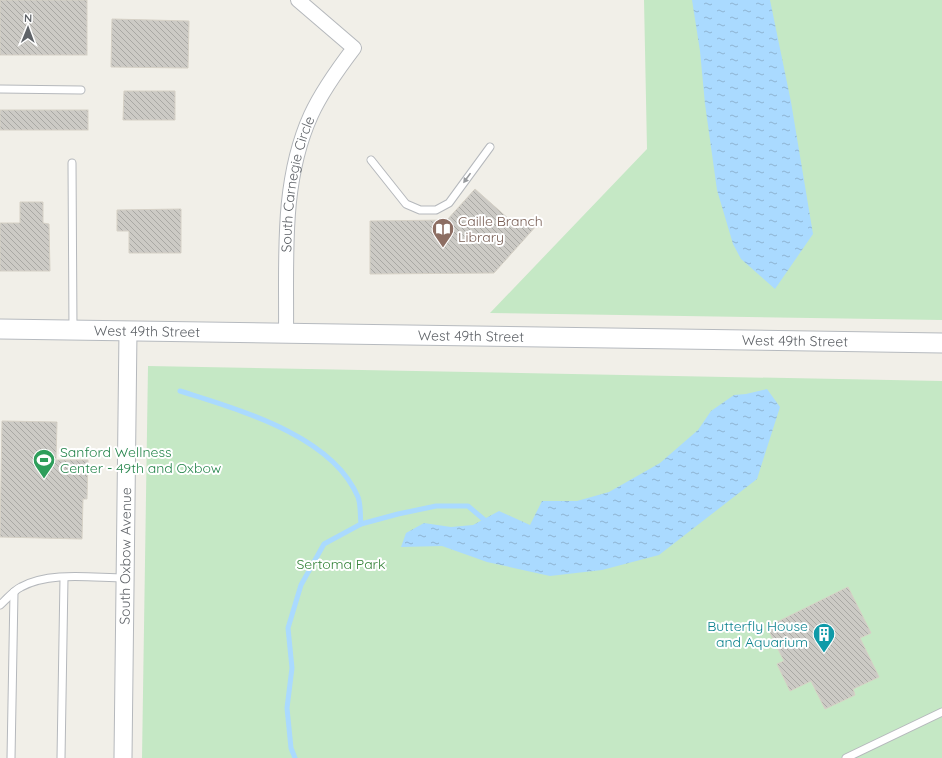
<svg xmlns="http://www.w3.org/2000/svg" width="942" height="758" font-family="Quicksand,sans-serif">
	<defs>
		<pattern id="water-ripples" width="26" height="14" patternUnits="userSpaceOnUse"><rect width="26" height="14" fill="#aadaff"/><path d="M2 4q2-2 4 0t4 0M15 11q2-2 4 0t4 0" fill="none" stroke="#8eb4d2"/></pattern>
		<pattern id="building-back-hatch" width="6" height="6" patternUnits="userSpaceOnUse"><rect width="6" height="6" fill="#cccac5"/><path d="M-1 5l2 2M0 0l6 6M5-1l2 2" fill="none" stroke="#a9a8a4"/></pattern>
	</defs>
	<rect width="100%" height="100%" fill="#f1efe8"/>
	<!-- park -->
	<g fill="#c5e8c5">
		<polygon points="644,0 942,0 942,320 490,313 647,149"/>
		<polygon points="148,366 942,381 942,758 142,758"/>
	</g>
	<!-- water -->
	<g fill="url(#water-ripples)">
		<polygon points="692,0 770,0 791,102 813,234 775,289 741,259 733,244 717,190 705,104 700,51"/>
		<polygon points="767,389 780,407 757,479 659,555 602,570 550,576 487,562 442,546 401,547 406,533 424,523 451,527 473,525 499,511 530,525 542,501 577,501 609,492 660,463 698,430 711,411 734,395 746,394"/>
	</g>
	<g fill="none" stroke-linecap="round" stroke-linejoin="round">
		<!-- stream -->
		<g stroke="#aadaff" stroke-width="5">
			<path d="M180,391C239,410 332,435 358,497C361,505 360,516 361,524"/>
			<polyline points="295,758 291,748 287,708 292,668 288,628 301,585 324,544 361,524 398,514 436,506 468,506 488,523"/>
		</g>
	</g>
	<!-- building -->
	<g fill="url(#building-back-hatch)" stroke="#d6d1c6">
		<rect x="0" y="0" width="87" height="55"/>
		<polygon points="112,19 189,21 188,68 111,67"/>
		<polygon points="124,91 175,91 175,120 123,120"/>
		<rect x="0" y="110" width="88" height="20"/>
		<polygon points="475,189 511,221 537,225 494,273 370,274 370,221 447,220"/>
		<polygon points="20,202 43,202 43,223 49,224 50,271 0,271 0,223 20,223"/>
		<polygon points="181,209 181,253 129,253 129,231 117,231 117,210"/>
		<polygon points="2,421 57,422 56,460 88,460 87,499 83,499 82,539 0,537"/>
		<polygon points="848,587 871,633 860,638 879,677 853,689 855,695 825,709 811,681 790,691 777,664 784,661 767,627"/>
	</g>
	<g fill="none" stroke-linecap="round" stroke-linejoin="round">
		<!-- service casing -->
		<g stroke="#b5b8bc" stroke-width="9">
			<g id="service">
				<polyline points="0,89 81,90"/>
				<polyline points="371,160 406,204 420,210 436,210 449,203 490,147"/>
				<polyline points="72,163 73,330"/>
				<path d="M0,605C7,599 13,591 21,587C50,571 93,578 125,578"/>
				<polyline points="11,758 14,592"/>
				<polyline points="61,758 64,578"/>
				<polyline points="846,758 942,712"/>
			</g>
		</g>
		<!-- minor casing -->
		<g stroke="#b5b8bc" stroke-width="16">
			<g id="minor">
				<path id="s1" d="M286,334C287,262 280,183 311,115C322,91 338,69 354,48L298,0"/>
			</g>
		</g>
		<!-- tertiary casing -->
		<g stroke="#b5b8bc" stroke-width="19">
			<g id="tertiary">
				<path id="s2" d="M123,758L128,331"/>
			</g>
		</g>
		<!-- secondary casing -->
		<g stroke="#b6babf" stroke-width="21">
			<g id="secondary">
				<path id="s3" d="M0,329L942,343"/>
			</g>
		</g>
		<!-- service -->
		<use href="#service" stroke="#fff" stroke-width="7"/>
		<!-- minor -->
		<use href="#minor" stroke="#fff" stroke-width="14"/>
		<!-- tertiary -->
		<use href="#tertiary" stroke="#fff" stroke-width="17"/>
		<!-- secondary -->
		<use href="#secondary" stroke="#fff" stroke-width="19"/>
	</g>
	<!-- one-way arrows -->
	<defs><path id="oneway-solid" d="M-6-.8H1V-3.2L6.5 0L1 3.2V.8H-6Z"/></defs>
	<use fill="#979a9d" href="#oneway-solid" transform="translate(467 178) rotate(126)"/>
	<!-- icons -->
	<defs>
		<g id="library-pin" transform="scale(1.15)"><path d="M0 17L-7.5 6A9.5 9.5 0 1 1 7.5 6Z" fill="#8d6e63" stroke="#fff"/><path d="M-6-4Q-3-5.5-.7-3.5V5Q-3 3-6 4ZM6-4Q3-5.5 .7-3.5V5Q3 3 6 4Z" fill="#fff"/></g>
		<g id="stadium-pin" transform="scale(1.15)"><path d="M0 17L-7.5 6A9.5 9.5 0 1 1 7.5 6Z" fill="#2e9e5b" stroke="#fff"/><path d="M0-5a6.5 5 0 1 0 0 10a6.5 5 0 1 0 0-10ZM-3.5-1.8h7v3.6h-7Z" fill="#fff"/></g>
		<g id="building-pin" transform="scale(1.15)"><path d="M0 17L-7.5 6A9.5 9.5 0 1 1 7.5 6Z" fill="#0f9aa8" stroke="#fff"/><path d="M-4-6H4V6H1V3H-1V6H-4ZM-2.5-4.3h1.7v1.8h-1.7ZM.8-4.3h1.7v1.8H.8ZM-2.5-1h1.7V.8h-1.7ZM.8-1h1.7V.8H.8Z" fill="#fff"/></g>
	</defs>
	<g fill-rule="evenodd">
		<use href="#library-pin" x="443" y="229"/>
		<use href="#stadium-pin" x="44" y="460"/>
		<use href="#building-pin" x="824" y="634"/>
	</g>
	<g text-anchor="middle" stroke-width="4" stroke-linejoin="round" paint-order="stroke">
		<!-- street labels -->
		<g font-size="14" fill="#5f6368" stroke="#fff">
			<text dy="5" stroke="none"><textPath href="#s1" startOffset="151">South Carnegie Circle</textPath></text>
			<text dy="5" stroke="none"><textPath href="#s3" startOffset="147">West 49th Street</textPath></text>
			<text dy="5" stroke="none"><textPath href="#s3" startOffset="471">West 49th Street</textPath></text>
			<text dy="5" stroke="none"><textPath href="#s3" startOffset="795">West 49th Street</textPath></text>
			<text dy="5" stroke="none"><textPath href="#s2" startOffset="202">South Oxbow Avenue</textPath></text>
		</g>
		<!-- education labels -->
		<g font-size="14" fill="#785e54" stroke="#fff" text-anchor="start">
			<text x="458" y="226">Caille Branch<tspan x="458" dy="16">Library</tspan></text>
		</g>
		<!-- leisure labels -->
		<g font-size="14" fill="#27864d" stroke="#fff" text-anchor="start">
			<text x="60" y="457">Sanford Wellness<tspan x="60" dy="16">Center - 49th and Oxbow</tspan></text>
		</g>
		<!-- park labels -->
		<g font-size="14" fill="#348238" stroke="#fff">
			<text x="341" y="569">Sertoma Park</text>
		</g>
		<!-- culture labels -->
		<g font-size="14" fill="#0d838f" stroke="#fff" text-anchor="end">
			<text x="808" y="631">Butterfly House<tspan x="808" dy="16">and Aquarium</tspan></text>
		</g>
	</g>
	<!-- north arrow -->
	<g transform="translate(28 28) rotate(1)" stroke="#ffffff" stroke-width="3" paint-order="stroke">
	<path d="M0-3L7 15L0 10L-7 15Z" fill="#5f6368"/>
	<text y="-6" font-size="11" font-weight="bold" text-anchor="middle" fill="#5f6368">N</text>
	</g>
</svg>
